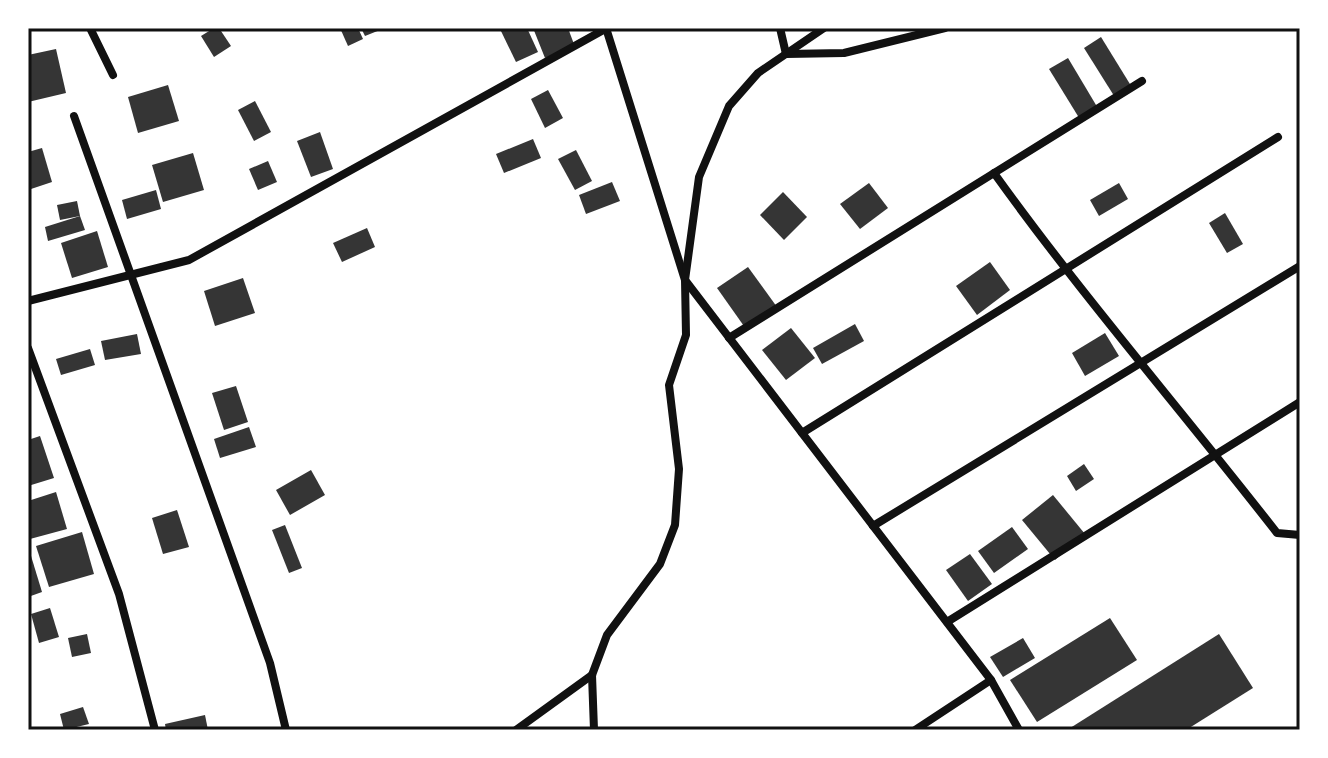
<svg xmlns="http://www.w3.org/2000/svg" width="1328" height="758" font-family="Bitter,serif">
	<rect width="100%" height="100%" fill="#fff"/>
	<!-- building -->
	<g fill="#353535">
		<polygon points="214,28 219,28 231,46 214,57 201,36"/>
		<polygon points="340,28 358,28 363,39 348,46"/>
		<polygon points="361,28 385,28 365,36"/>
		<polygon points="527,28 538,52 516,62 500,29"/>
		<polygon points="533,28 568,28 575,47 545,58"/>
		<polygon points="1101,37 1133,89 1116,99 1084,48"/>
		<polygon points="56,49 66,93 28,102 28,55"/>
		<polygon points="1068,58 1099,110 1081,121 1049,69"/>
		<polygon points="168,85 179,121 138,133 128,97"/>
		<polygon points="548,90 563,118 545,128 531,99"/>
		<polygon points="255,101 271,132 254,141 238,110"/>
		<polygon points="320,132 333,169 311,177 297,141"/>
		<polygon points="533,139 541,158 504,173 496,154"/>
		<polygon points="42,148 52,182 28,190 28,152"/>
		<polygon points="576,150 592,181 575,190 558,159"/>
		<polygon points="193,153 204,190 163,202 152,165"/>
		<polygon points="268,161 277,182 258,190 249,169"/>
		<polygon points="612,182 620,201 586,214 579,195"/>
		<polygon points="869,183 888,208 860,229 840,204"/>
		<polygon points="1119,183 1128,199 1099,216 1090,200"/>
		<polygon points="156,190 161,209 127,219 122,200"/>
		<polygon points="783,192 807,217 784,240 760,215"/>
		<polygon points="77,201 80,216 60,220 57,205"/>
		<polygon points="1225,213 1243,244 1227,253 1209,223"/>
		<polygon points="80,216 85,230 48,241 45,227"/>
		<polygon points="367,228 375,247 342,262 333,243"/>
		<polygon points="97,231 108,267 72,278 61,243"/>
		<polygon points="990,262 1010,290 977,315 956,286"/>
		<polygon points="748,267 777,307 746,329 717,288"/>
		<polygon points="243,278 255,313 215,326 204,291"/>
		<polygon points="855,324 864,341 822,364 813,348"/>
		<polygon points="791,328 815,358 786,380 762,350"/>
		<polygon points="1105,333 1119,356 1085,376 1072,353"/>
		<polygon points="137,334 141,354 105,360 101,341"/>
		<polygon points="90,349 95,365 61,375 56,359"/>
		<polygon points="236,386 248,422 224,430 212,393"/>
		<polygon points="249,427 256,447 220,458 214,439"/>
		<polygon points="40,436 54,478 28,486 28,440"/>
		<polygon points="1084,464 1094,479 1076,491 1067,476"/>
		<polygon points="311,470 325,495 290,515 276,490"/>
		<polygon points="56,492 67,529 30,539 28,501"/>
		<polygon points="1053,495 1085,534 1055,560 1022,520"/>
		<polygon points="177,510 189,547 163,554 152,518"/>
		<polygon points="285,525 302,568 289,573 272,530"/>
		<polygon points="1012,527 1028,549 994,573 978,551"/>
		<polygon points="82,532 94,574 49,587 36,546"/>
		<polygon points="28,546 42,592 28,597"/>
		<polygon points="970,554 992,584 968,601 946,570"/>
		<polygon points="50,608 59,637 39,643 31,614"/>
		<polygon points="1110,618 1137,660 1037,722 1010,680"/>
		<polygon points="87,634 91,653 72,657 68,638"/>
		<polygon points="1219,634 1253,688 1186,730 1067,730"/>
		<polygon points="1023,638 1035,658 1003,677 990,657"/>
		<polygon points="83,707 89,724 64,730 60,714"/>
		<polygon points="205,715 208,730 166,730 165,724"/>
	</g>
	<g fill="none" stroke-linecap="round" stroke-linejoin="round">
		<!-- minor -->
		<g stroke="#111" stroke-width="8">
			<polyline points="90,28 113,75"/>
			<polyline points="606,28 685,280 991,680 1019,730"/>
			<polyline points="780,28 786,54 844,53 945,28"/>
			<polyline points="74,116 270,663 286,730"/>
			<path d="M994,173C1083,297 1183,412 1277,533L1300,535"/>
			<polyline points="28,301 189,260 607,28"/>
			<polyline points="729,338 1142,81"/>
			<polyline points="28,348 119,594 155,730"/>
			<polyline points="802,433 1278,137"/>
			<polyline points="873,526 1300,266"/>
			<polyline points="947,622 1300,402"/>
			<polyline points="516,730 592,675"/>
			<polyline points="594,730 592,675 607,635 660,564 675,525 679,469 669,385 686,335 685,280 699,177 729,106 758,73 824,28"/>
			<polyline points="915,730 991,680"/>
		</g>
	</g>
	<!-- border -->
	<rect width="1328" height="758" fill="none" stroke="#ffffff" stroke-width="60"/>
	<rect x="30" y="30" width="1268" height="698" fill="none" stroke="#111" stroke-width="3"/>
</svg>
